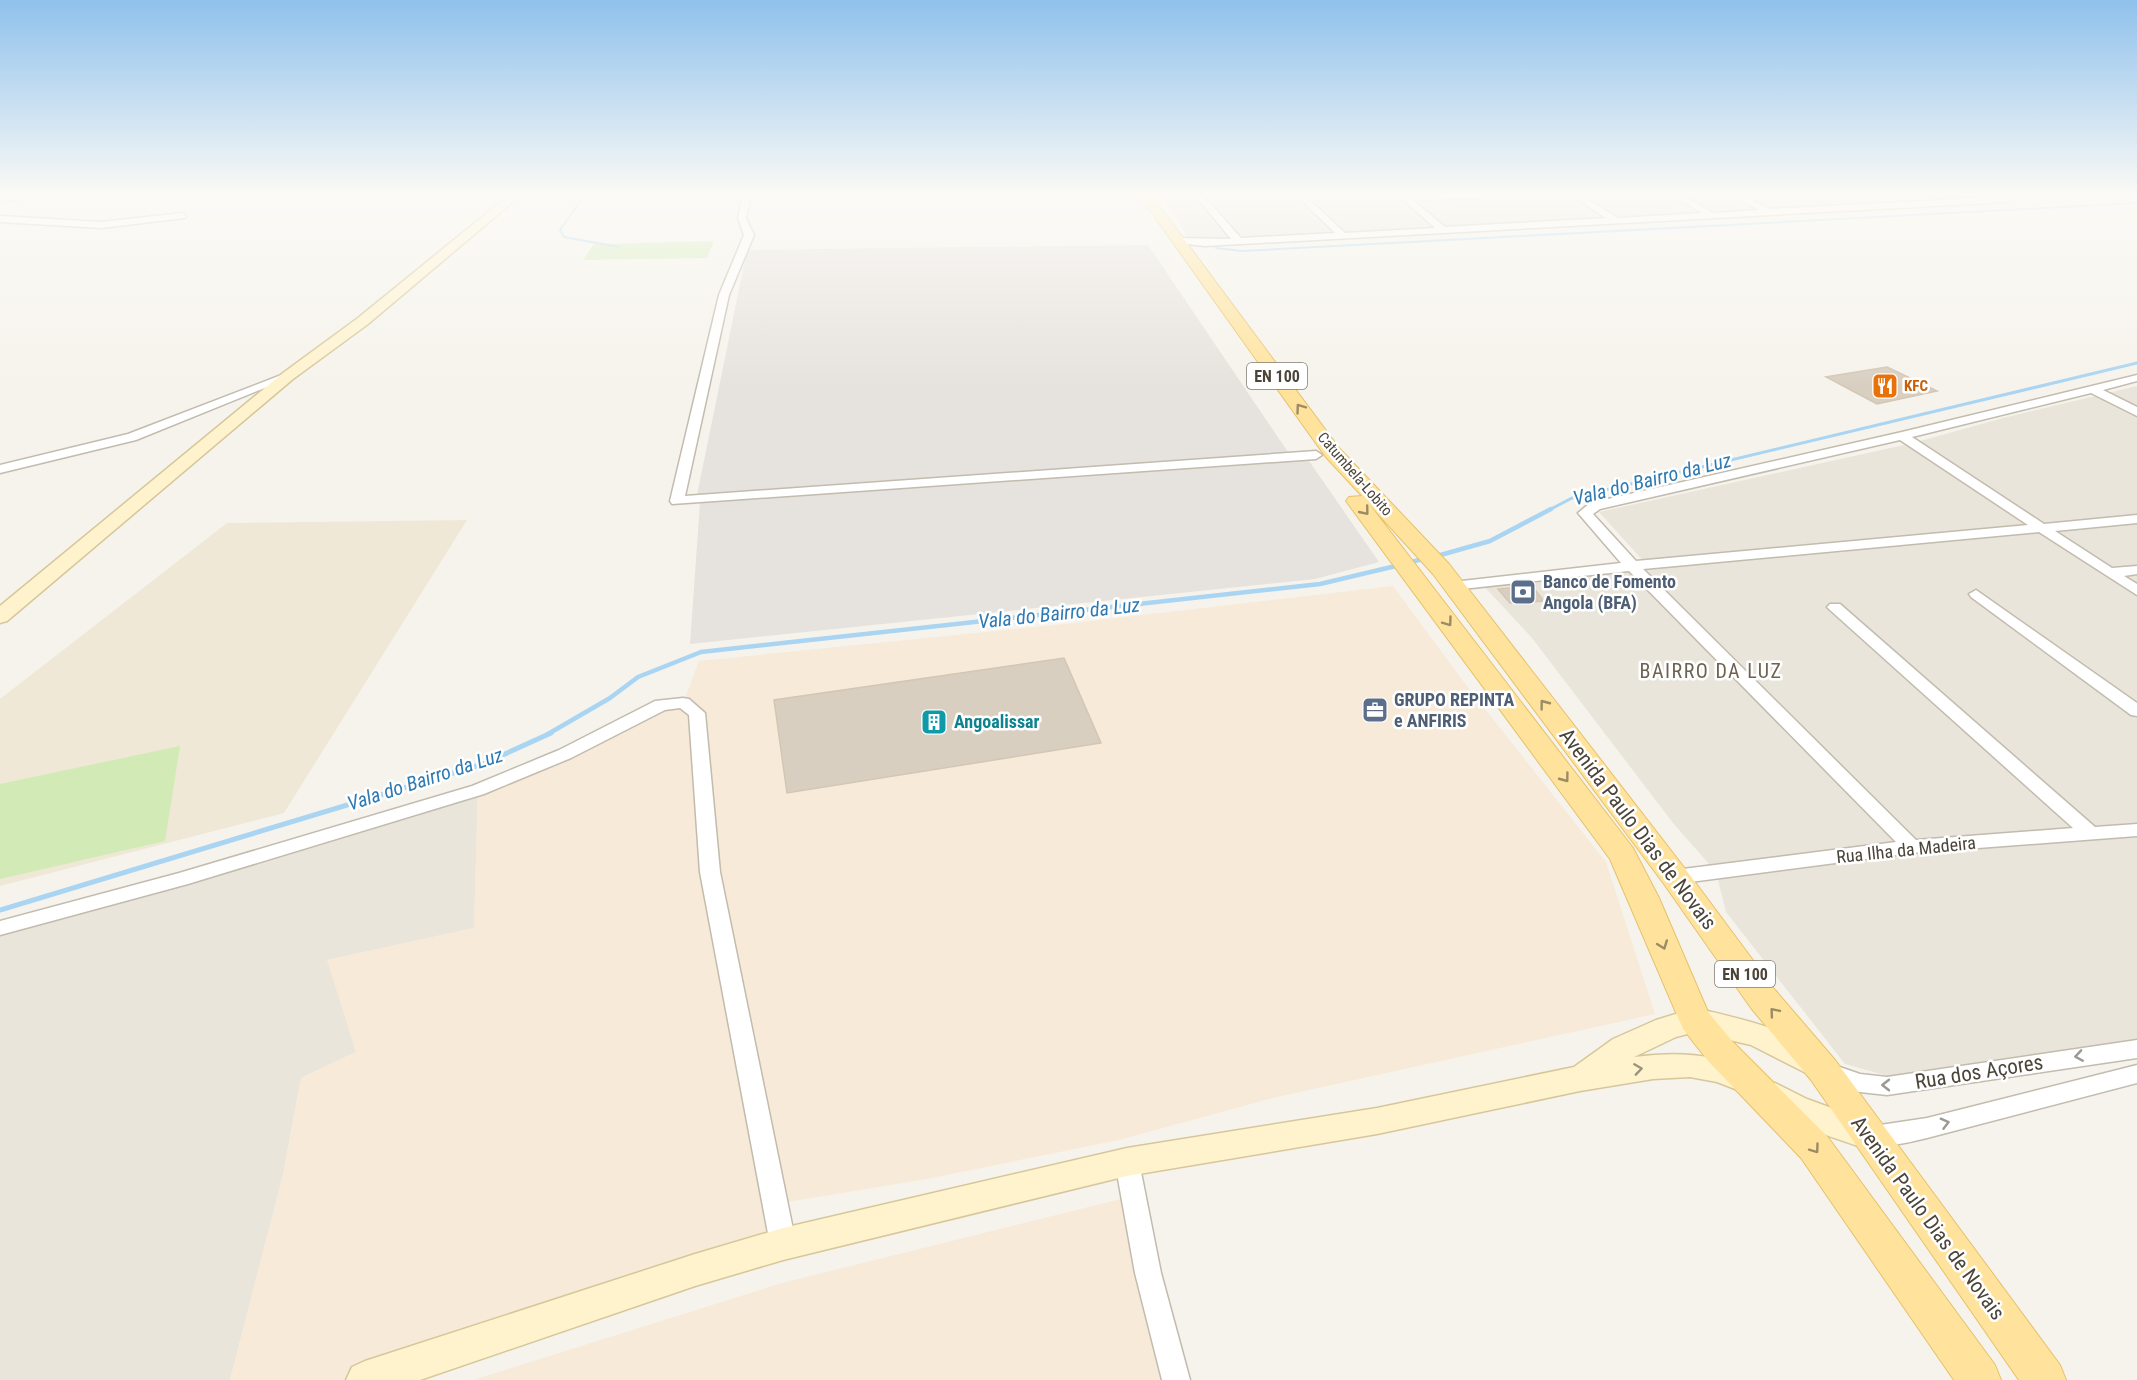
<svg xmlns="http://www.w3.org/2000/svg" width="2137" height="1380" font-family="'Roboto Condensed',sans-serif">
	<rect width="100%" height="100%" fill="#f6f3ec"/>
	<!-- residential -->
	<g fill="#eae5da">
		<polygon points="1160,195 2007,195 2009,197 1205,243 1190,240"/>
		<polygon points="2137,386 2137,1040 1895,1078 1845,1064 1726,912 1716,872 1673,823 1532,638 1481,583 1646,564 1599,512 1913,443 2003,418"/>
		<polygon points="478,790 474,928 328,960 356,1052 301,1078 283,1175 230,1380 0,1380 0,928"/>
	</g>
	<!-- commercial -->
	<g fill="#f7ead8">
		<polygon points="1393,586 1466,685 1606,862 1655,1014 1277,1097 1119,1140 921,1180 775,1204 783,1244 365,1380 230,1380 283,1175 301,1078 356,1052 327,960 474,928 478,790 625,722 683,703 699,661 1074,623"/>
		<polygon points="1133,1196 1176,1380 473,1380 782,1283"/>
	</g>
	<!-- industrial -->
	<g fill="#e6e2dd">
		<polygon points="1148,245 1290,455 697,495 747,250"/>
		<polygon points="1307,458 1379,562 1315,579 690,644 700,503"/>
	</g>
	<!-- education -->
	<polygon fill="#efe8d6" points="467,520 284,813 0,886 0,699 227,523"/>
	<!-- green -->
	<g fill="#d2eab5">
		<polygon points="714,241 707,258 583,260 594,244"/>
		<polygon points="180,746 165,841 0,879 0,784"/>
	</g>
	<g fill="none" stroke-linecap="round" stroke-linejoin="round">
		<!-- stream-far3 -->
		<g stroke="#a9d4f2" stroke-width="2">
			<polyline points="585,195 560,230 564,237 619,247"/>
			<polyline points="0,202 74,195"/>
			<polyline points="1216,248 1242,251 2137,203"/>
		</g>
		<!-- stream-far2 -->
		<polyline stroke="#a9d4f2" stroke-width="3" points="1549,510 1572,498 2137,363"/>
		<!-- stream-far1 -->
		<g stroke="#a9d4f2" stroke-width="4.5">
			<polyline points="1437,556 1490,541 1551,509"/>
			<polyline points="1408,563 1426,558"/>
			<polyline points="548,734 610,698 638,677 701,652 1320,584 1400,565"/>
		</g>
		<!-- stream -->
		<polyline stroke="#a9d4f2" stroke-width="5" points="0,910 483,764 551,733"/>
	</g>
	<!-- building -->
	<g fill="#d8cfc1" stroke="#d3c7b4" stroke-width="1.5">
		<polygon points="1887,367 1937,391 1877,404 1826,377"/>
		<polygon points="1532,586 1544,601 1510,603 1498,589"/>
		<polygon points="1064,658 1101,743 787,793 774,700"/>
	</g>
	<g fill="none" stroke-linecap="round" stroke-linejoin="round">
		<!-- street casing -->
		<g stroke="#c2bbae" stroke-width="3">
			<g id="street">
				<polygon points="743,195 751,195 746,218 754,235 729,295 685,496 1316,451 1322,455 1316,459 672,504 670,501 719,295 744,235 738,218"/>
				<polygon points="1195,195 1203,195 1241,238 1335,233 1296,195 1304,195 1345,233 1435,228 1398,195 1482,195 1478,198 1413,200 1445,227 1606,218 1571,195 1580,195 1618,218 1702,213 1672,195 1681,195 1713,213 1759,210 1732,195 1742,195 1770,209 2003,197 2003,195 2011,195 2012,199 2008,202 1205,246 1177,243 1175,241 1180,238 1231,239"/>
				<polygon points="182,213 186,216 185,218 101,228 0,222 0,216 101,222"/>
				<polygon points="284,374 294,376 136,440 0,473 0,465 128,434"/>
				<path d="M2137,375V381L2103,390L2137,407V416L2091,393L1912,437L2044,524L2137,515V523L2055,531L2112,568L2137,566V574L2124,576L2137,584V595L2039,532L1643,569L1916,840L2073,828L1830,610L1827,607L1830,604H1840L2095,827L2137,824V836L1912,853L1675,884L1668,882L1665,877L1668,872L1675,870L1896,842L1629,571L1453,590L1446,586L1453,582L1621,563L1578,513L1590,503L1902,432ZM1900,440L2028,525L1636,561L1593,514L1600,509Z"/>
				<polygon points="1976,590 2137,703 2137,716 2131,715 1971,597 1969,594"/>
				<polygon points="683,698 689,699 705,713 720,872 796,1244 792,1252 783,1256 774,1252 770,1244 700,872 689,715 680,708 665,710 571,758 484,794 188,884 0,935 0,921 179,873 472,786 559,750 655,701"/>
				<polygon points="2137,1040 2137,1058 1887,1095 1860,1092 1820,1079 1817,1072 1820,1065 1828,1063 1860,1074 1887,1077"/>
				<path d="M2137,1065V1083L1927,1138C1906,1143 1881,1150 1860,1142L1856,1135L1860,1128L1927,1118Z"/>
				<polygon points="1127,1152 1136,1155 1139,1162 1161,1273 1190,1380 1162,1380 1135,1273 1115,1162 1118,1155"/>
			</g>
		</g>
		<!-- secondary casing -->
		<g stroke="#d6c79b" stroke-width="3">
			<g id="secondary">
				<polygon points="509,195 521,195 368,324 293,379 7,621 0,623 0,606 283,373 358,318"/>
				<path d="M1695,1008C1728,1016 1810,1032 1825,1063L1821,1072L1810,1075L1751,1045L1695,1032L1676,1037L1634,1057C1680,1051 1710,1054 1754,1070L1759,1079L1754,1088L1743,1092L1717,1082L1690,1077L1653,1079L1580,1091L1377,1134L1127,1176L783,1260L695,1286L420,1380H346L352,1367L365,1361L695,1254L783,1228L1127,1148L1377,1108L1574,1067L1613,1039L1656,1020Z"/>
				<path d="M1775,1083L1807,1099L1878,1125L1883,1135L1878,1145L1867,1149C1840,1139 1772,1121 1759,1096L1764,1087Z"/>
			</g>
		</g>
		<!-- primary casing -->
		<g stroke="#e6c16a" stroke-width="2">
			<polygon id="primary" points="1139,195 1151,195 1339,448 1449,564 1686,870 1775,990 1835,1060 2060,1365 2066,1380 2019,1380 1811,1080 1751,1008 1664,884 1433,574 1369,504 1633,848 1659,898 1708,1012 1733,1042 1827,1136 1995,1365 2001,1380 1954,1380 1801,1158 1709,1062 1683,1029 1610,859 1349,505 1346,501 1349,497 1362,496 1325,456"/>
		</g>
		<!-- street -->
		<use href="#street" fill="#fff" fill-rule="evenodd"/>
		<!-- secondary -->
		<use href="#secondary" fill="#fff3cd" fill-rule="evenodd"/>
		<!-- primary -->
		<use href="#primary" fill="#ffe39c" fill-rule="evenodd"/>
	</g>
	<!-- one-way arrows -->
	<defs><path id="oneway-chevron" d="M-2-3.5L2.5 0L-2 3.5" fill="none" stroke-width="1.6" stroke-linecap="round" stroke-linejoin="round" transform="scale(1.5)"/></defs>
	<g stroke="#9c8c66">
		<use href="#oneway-chevron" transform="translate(1300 408) rotate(-126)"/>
		<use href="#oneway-chevron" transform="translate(1365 511) rotate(51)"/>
		<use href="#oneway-chevron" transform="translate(1448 622) rotate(54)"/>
		<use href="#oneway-chevron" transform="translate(1544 704) rotate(-127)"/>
		<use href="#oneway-chevron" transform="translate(1565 778) rotate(53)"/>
		<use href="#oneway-chevron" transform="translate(1663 945) rotate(70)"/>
		<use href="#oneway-chevron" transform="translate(1774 1012) rotate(-130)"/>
		<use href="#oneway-chevron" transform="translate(1815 1149) rotate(54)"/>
	</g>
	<g stroke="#9c9892">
		<use href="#oneway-chevron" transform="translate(2079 1056) rotate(171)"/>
		<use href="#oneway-chevron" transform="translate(1886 1085) rotate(180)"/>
		<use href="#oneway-chevron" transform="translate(1945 1123) rotate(-15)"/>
	</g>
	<use stroke="#9c937c" href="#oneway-chevron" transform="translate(1638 1069) rotate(-8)"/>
	<!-- sky -->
	<linearGradient id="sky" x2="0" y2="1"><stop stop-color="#8fc1ec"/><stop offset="0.5" stop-color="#fbfaf6"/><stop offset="1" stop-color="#fbfaf6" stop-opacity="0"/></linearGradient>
	<rect width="2137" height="388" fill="url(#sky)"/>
	<!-- icons -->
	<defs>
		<g id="restaurant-square" transform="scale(1.35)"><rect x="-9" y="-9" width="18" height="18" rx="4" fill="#e8710a" stroke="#fff"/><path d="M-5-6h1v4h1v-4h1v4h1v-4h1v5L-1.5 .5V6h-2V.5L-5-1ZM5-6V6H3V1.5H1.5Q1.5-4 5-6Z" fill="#fff"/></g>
		<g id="bank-square" transform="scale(1.35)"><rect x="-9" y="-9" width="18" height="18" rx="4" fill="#5c6f8a" stroke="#fff"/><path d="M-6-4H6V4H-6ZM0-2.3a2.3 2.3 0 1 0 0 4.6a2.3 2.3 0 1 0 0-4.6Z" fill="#fff"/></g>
		<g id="office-square" transform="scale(1.35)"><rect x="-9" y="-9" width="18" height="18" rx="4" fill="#5c6f8a" stroke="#fff"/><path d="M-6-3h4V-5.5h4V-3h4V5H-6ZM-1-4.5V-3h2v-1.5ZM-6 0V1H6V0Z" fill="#fff"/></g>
		<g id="building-square" transform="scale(1.35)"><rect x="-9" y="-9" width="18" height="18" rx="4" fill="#0f9aa8" stroke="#fff"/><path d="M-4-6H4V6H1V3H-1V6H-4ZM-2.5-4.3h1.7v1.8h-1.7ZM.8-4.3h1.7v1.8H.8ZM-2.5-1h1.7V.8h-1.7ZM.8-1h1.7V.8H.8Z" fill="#fff"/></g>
	</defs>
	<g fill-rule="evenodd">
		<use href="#restaurant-square" x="1885" y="386"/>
		<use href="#bank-square" x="1523" y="592"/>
		<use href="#office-square" x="1375" y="710"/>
		<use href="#building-square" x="934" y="722"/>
	</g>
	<g text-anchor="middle" stroke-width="5" stroke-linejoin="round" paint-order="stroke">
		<!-- far-food labels -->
		<g font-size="15" font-weight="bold" fill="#c56008" stroke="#fff" text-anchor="start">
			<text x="1904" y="391">KFC</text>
		</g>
		<!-- far-street labels -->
		<g font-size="15" fill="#4b4439" stroke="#fff">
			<text transform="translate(1355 474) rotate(49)" y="5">Catumbela-Lobito</text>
		</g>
		<!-- shield labels -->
		<g fill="#fff" stroke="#817c74" stroke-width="1.5">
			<rect x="1247" y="363" width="60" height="26" rx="4.5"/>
			<rect x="1715" y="961" width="60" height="26" rx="4.5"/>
		</g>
		<g font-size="16" font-weight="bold" fill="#4b4439">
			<text x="1277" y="382">EN 100</text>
			<text x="1745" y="980">EN 100</text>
		</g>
		<!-- service labels -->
		<g font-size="18" font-weight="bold" fill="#4e5e75" stroke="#fff" text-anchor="start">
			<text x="1543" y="588">Banco de Fomento<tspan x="1543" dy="21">Angola (BFA)</tspan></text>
			<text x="1394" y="706">GRUPO REPINTA<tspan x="1394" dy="21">e ANFIRIS</tspan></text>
		</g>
		<!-- culture labels -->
		<g font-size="18" font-weight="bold" fill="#0d838f" stroke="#fff" text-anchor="start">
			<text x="954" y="728">Angoalissar</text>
		</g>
		<!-- street labels -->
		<g font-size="18" fill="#4b4439" stroke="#fff">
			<text transform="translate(1906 850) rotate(-6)" y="6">Rua Ilha da Madeira</text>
		</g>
		<!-- water labels -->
		<g font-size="20" font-style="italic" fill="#2e7ab2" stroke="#fff">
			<text transform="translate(1652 479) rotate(-14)" y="7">Vala do Bairro da Luz</text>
			<text transform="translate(1059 613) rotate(-6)" y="7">Vala do Bairro da Luz</text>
			<text transform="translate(425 779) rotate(-18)" y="7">Vala do Bairro da Luz</text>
		</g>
		<!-- neighbourhood labels -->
		<g font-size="20" letter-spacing="1.5" fill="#6e6250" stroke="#fff">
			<text x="1711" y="678">BAIRRO DA LUZ</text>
		</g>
		<!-- near-street labels -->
		<g font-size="21" fill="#4b4439" stroke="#fff">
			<text transform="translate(1638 829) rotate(53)" y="7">Avenida Paulo Dias de Novais</text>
			<text transform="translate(1979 1072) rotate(-9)" y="7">Rua dos Açores</text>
			<text transform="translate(1928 1218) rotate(54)" y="7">Avenida Paulo Dias de Novais</text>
		</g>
	</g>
</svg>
